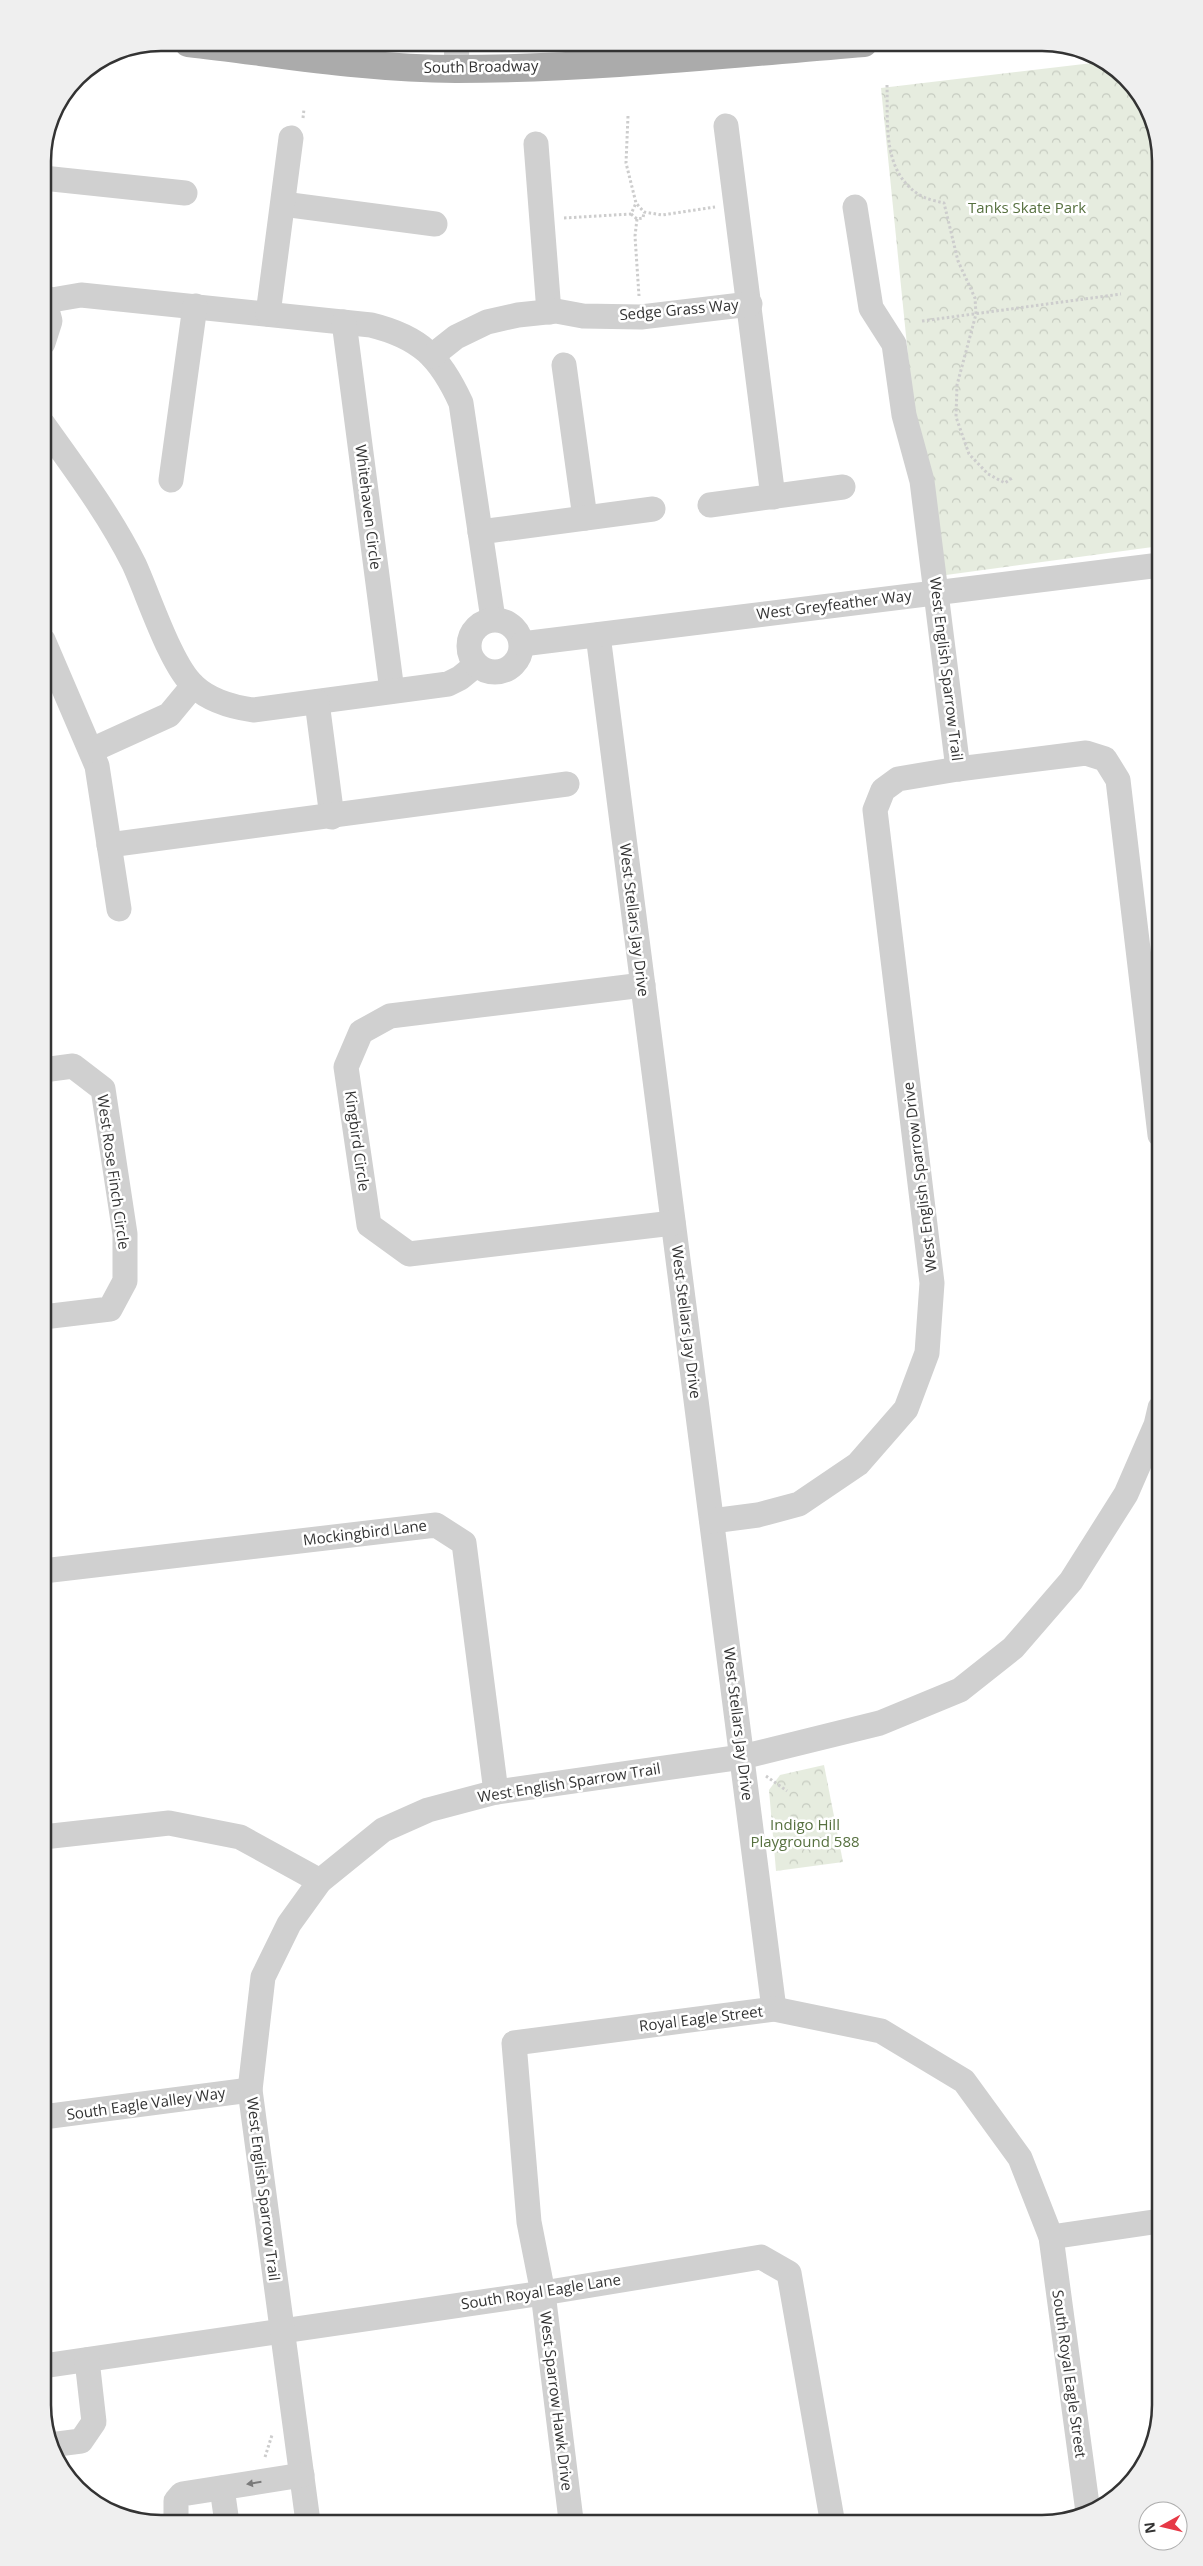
<svg xmlns="http://www.w3.org/2000/svg" width="1203" height="2566" font-family="'Open Sans',sans-serif">
	<defs>
		<pattern id="park-crowns" width="20" height="18" patternUnits="userSpaceOnUse" patternTransform="scale(1.25)"><rect width="20" height="18" fill="#e6ecdf"/><path d="M2 6a3 3 0 1 1 6 0M12 15a3 3 0 1 1 6 0" fill="none" stroke="#c6cbc0"/></pattern>
	</defs>
	<rect width="100%" height="100%" fill="#fff"/>
	<!-- park -->
	<g fill="url(#park-crowns)">
		<polygon points="1101,62 1114,67 1154,123 1160,161 1160,546 946,575 912,395 881,88"/>
		<polygon points="824,1765 843,1862 776,1871 769,1790 780,1775"/>
	</g>
	<g fill="none" stroke-linecap="round" stroke-linejoin="round">
		<!-- path -->
		<g stroke="#cdcdcd" stroke-width="3" stroke-dasharray="2.5 2.5" stroke-linecap="butt">
			<path d="M887,85C888,123 882,170 918,194C925,199 936,201 944,203L958,261L975,298L976,314L957,385L956,417L969,454L988,474L1005,483L1012,478"/>
			<polyline points="628,116 626,163 636,203 644,212 662,215 715,207"/>
			<polyline points="303,118 304,109"/>
			<polyline points="631,214 637,219 643,218 644,212"/>
			<polyline points="564,218 631,214 636,203"/>
			<polyline points="637,219 635,236 639,296"/>
			<polyline points="922,321 1121,294"/>
			<polyline points="766,1776 787,1791"/>
			<polyline points="265,2457 272,2435"/>
		</g>
		<!-- minor -->
		<g stroke="#d0d0d0" stroke-width="25">
			<polyline points="456,69 457,43"/>
			<polyline points="726,126 773,497"/>
			<polyline points="536,144 549,312"/>
			<polyline points="43,178 185,193"/>
			<polyline points="283,204 435,224"/>
			<polyline points="855,207 871,308 894,344 904,415 922,481 958,769"/>
			<path d="M46,301L81,295L371,325C420,337 440,357 461,403L493,619"/>
			<polyline points="268,314 291,138"/>
			<polyline points="344,322 392,691"/>
			<polyline points="43,343 50,321 43,295"/>
			<polyline points="432,356 456,337 487,322 518,315 556,311 583,316 641,317 750,304"/>
			<polyline points="564,365 585,518"/>
			<path d="M43,424C75,469 109,514 134,564C148,594 171,666 194,686C210,701 232,707 253,710L448,684L460,678L476,665"/>
			<polyline points="171,480 195,306"/>
			<polyline points="710,505 843,487"/>
			<polyline points="480,532 653,509"/>
			<circle cx="495" cy="646" r="26"/>
			<polyline points="598,635 774,2009"/>
			<polyline points="43,640 97,766 119,909"/>
			<polyline points="522,644 1160,565"/>
			<polyline points="317,702 332,817"/>
			<polyline points="92,750 169,715 193,686"/>
			<polyline points="109,845 567,784"/>
			<polyline points="643,985 390,1016 361,1032 346,1067 369,1225 409,1254 673,1223"/>
			<polyline points="43,1317 110,1309 125,1281 125,1234 103,1089 73,1066 43,1070"/>
			<polyline points="712,1521 758,1515 799,1504 858,1464 906,1409 927,1353 932,1283 875,810 883,790 898,779 958,769 1086,753 1105,759 1118,780 1160,1135"/>
			<polyline points="43,1571 436,1525 464,1543 496,1792"/>
			<polyline points="43,1837 169,1823 240,1837 320,1881"/>
			<polyline points="43,2117 250,2090"/>
			<polyline points="1051,2237 1160,2221"/>
			<polyline points="43,2366 543,2293 761,2257 789,2273 832,2519"/>
			<polyline points="50,2445 81,2441 94,2422 87,2360"/>
			<polyline points="222,2488 227,2523"/>
			<polyline points="571,2520 543,2293 529,2222 514,2043 774,2009 881,2031 964,2081 1020,2158 1051,2237 1088,2512"/>
			<polyline points="308,2522 250,2090 263,1977 289,1924 320,1881 383,1830 428,1810 496,1792 742,1757 880,1723 960,1690 1013,1648 1071,1581 1126,1494 1156,1425 1160,1408"/>
			<polyline points="176,2523 176,2501 182,2494 302,2475"/>
		</g>
		<!-- major -->
		<path stroke="#ababab" stroke-width="28" d="M188,43C277,53 366,69 456,69C592,69 729,54 864,43"/>
	</g>
	<!-- one-way arrows -->
	<defs><path id="oneway-solid" d="M-6-.8H1V-3.2L6.5 0L1 3.2V.8H-6Z" transform="scale(1.25)"/></defs>
	<use fill="#7a7a7a" href="#oneway-solid" transform="translate(254 2483) rotate(171)"/>
	<g text-anchor="middle" stroke-width="5" stroke-linejoin="round" paint-order="stroke">
		<!-- street labels -->
		<g font-size="15" fill="#333" stroke="#fff">
			<text transform="translate(481 67) rotate(-1)" y="5">South Broadway</text>
			<text transform="translate(679 310) rotate(-5)" y="5">Sedge Grass Way</text>
			<text transform="translate(368 507) rotate(83)" y="5">Whitehaven Circle</text>
			<text transform="translate(834 605) rotate(-7)" y="5">West Greyfeather Way</text>
			<text transform="translate(946 669) rotate(83)" y="5">West English Sparrow Trail</text>
			<text transform="translate(634 920) rotate(83)" y="5">West Stellars Jay Drive</text>
			<text transform="translate(357 1141) rotate(82)" y="5">Kingbird Circle</text>
			<text transform="translate(113 1172) rotate(82)" y="5">West Rose Finch Circle</text>
			<text transform="translate(920 1177) rotate(-97)" y="5">West English Sparrow Drive</text>
			<text transform="translate(686 1322) rotate(83)" y="5">West Stellars Jay Drive</text>
			<text transform="translate(365 1533) rotate(-7)" y="5">Mockingbird Lane</text>
			<text transform="translate(738 1724) rotate(83)" y="5">West Stellars Jay Drive</text>
			<text transform="translate(569 1783) rotate(-9)" y="5">West English Sparrow Trail</text>
			<text transform="translate(701 2019) rotate(-7)" y="5">Royal Eagle Street</text>
			<text transform="translate(146 2104) rotate(-8)" y="5">South Eagle Valley Way</text>
			<text transform="translate(263 2189) rotate(83)" y="5">West English Sparrow Trail</text>
			<text transform="translate(541 2292) rotate(-9)" y="5">South Royal Eagle Lane</text>
			<text transform="translate(1069 2374) rotate(82)" y="5">South Royal Eagle Street</text>
			<text transform="translate(556 2401) rotate(83)" y="5">West Sparrow Hawk Drive</text>
		</g>
		<!-- park labels -->
		<g font-size="15" fill="#56703f" stroke="#fff">
			<text x="1027" y="213">Tanks Skate Park</text>
			<text x="805" y="1830">Indigo Hill<tspan x="805" dy="17">Playground 588</tspan></text>
		</g>
	</g>
	<!-- crop -->
	<path d="M0 0H1203V2566H0ZM161 51H1042A110 110 0 0 1 1152 161V2405A110 110 0 0 1 1042 2515H161A110 110 0 0 1 51 2405V161A110 110 0 0 1 161 51Z" fill="#efefef" fill-rule="evenodd"/>
	<path fill="none" stroke="#333" stroke-width="2.5" d="M161 51H1042A110 110 0 0 1 1152 161V2405A110 110 0 0 1 1042 2515H161A110 110 0 0 1 51 2405V161A110 110 0 0 1 161 51Z"/>
	<!-- north arrow -->
	<g transform="translate(1163 2526) rotate(262)"><circle r="24" fill="#ffffff" stroke="#adadad"/>
	<path d="M0-4L9 19L0 12L-9 19Z" fill="#e63946"/>
	<text y="-8" font-size="14" font-weight="bold" text-anchor="middle" fill="#333333">N</text>
	</g>
</svg>
